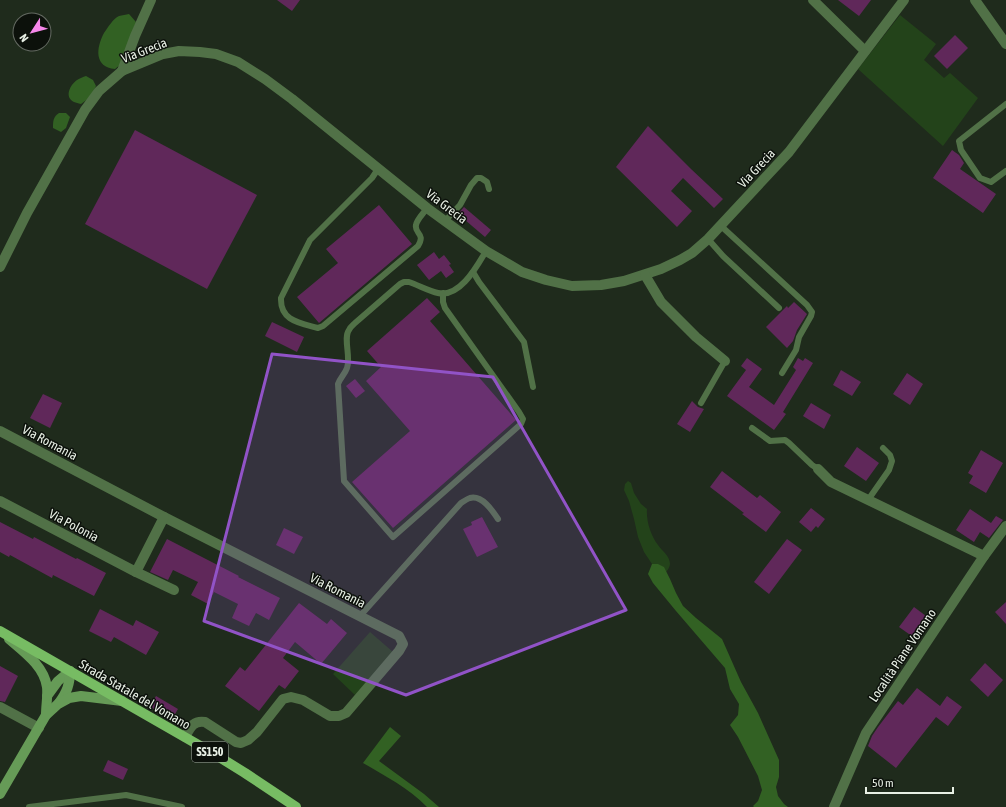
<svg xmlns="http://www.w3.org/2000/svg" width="1006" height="807" font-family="'Asap Condensed',sans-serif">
	<rect width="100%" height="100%" fill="#1f2b1c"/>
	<!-- green -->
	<g fill="#23431a">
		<polygon points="900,15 936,44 924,60 944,78 950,73 978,98 943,146 858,69"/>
		<path d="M628,481L631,483L634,493L641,504L647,509C646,521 651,536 658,545C662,551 670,556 670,564C670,566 668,570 666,572C663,566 660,564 652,564L644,552L638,537L634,519L629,501L624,490L625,484Z"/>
		<polygon points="370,632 393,652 355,695 333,674"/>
	</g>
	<!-- forest -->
	<g fill="#326123">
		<path d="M129,14L136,22L120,65L115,69C94,67 96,48 104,33C108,27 113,19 119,16C122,15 126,15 129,14Z"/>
		<path d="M86,76L93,80L96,86C92,94 89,99 81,104C78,103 76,103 74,102C64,97 70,85 77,80C80,78 83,77 86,76Z"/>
		<path d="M59,113H66L70,117L66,128L61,132L53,128C53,121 53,117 59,113Z"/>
		<polygon points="652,564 658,564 664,567 670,579 676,593 683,606 696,618 722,639 741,682 758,713 779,760 779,777 776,787 778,796 784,804 788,807 754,807 753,806 758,801 762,790 758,776 738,737 730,725 738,715 739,704 730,689 725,668 676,611 653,583 648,574"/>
		<path d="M390,727L401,736L379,761L424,794L439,807H427C409,788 385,776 363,763Z"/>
	</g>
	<!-- building -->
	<g fill="#60285a">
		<polygon points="277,0 300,0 292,11"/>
		<polygon points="838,0 871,0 859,16"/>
		<polygon points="955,35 968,48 947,69 934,56"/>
		<polygon points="648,126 691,169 723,199 714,208 683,178 671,191 692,211 677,227 616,167"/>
		<polygon points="135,130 257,195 207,289 85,224"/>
		<polygon points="952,150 959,155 964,163 960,169 996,194 983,213 933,178"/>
		<polygon points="379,205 412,244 319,323 297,297 338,263 326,249"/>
		<polygon points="464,207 491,230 485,237 458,214"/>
		<polygon points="434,252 439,259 444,255 451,264 449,265 454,272 446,278 441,271 429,280 417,265"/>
		<polygon points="427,298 440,312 430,321 516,420 393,528 352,482 410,431 366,381 381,367 367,351"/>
		<polygon points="794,302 807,314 797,330 793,341 787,348 766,327 787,306 788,308"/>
		<polygon points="272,322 304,337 297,352 265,336"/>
		<polygon points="747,358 762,369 749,387 774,405 796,370 793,367 798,358 803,361 805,358 813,363 783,412 786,414 774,430 727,396 746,370 741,366"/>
		<polygon points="841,370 861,382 852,396 833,385"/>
		<polygon points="907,373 923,384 910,405 893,394"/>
		<polygon points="355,379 365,391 356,398 346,386"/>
		<polygon points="43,394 62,403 50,428 30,418"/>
		<polygon points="692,401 698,407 704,409 690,432 677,424"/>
		<polygon points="811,403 831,415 824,429 803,416"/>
		<polygon points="857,447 879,463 866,481 844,466"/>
		<polygon points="981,450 1003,463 986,493 969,483 973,476 968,473"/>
		<polygon points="722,471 757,498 760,495 781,512 766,532 742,514 744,513 710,487"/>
		<polygon points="811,508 825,519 818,528 816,526 811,532 799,522"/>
		<polygon points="970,509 991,523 996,516 1003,520 989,538 980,532 974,542 956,530"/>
		<polygon points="482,517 498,547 477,557 463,529 472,525 471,522"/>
		<polygon points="0,522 33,539 34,537 76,559 77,558 106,573 94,596 53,575 52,578 10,555 9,557 0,552"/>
		<polygon points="284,528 303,537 294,554 276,545"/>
		<polygon points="167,539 239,576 238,577 280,598 269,620 256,613 249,626 232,618 238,604 214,592 208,604 191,595 198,582 173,570 168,580 150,572"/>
		<polygon points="787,539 802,550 769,594 754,582"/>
		<polygon points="1006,602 1006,624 995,612"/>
		<polygon points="299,603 327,624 331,619 347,633 321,664 295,642 283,658 299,671 285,689 279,685 259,711 225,686 240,667 245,671"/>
		<polygon points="914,607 930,619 916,639 899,627"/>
		<polygon points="100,609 133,626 136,620 159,632 146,655 114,637 111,642 89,631"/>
		<polygon points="985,663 1003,680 988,697 970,680"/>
		<polygon points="0,666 18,676 5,702 0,701"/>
		<polygon points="917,688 940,706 947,696 962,707 948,726 936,717 896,768 868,746 872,736 878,727 898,701 903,705"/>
		<polygon points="156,696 178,709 172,719 150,707"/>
		<polygon points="108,760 128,769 123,780 103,771"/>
	</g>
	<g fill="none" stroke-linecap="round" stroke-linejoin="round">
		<!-- service -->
		<g stroke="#517147" stroke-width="6">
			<polyline points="1006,104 959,141 961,150 980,178 991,182 1006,171"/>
			<path d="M378,169L372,178L310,240L281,298C280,321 300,323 318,328L323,326L418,246C426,233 414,234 416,225C417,219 424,213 427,208"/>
			<polyline points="445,221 460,205 471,185 477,178 481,178 487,182 489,189"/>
			<polyline points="721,226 807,305 812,312 811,316 799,337 796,350 782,373"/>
			<polyline points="708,239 723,256 779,308"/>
			<polyline points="473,272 479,282 524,342 533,387"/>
			<path d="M443,293V302L445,308L519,412L523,419L521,424L393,537L344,481L338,384C340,378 345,374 347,368C351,357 343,338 349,330C350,327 353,325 355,323L400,284L404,282H409C418,285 429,291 438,293C460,298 477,266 486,251"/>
			<polyline points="701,403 725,361"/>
			<polyline points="752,428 770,441 785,440 789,443 812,465 818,469"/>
			<polyline points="868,500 889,470 892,461 890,455 883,448"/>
			<path d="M360,616L461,503C464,501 467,499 470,498C482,495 492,510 498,519"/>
			<polyline points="29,807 126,795 182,807"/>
		</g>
		<!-- minor -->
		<g stroke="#517147" stroke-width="10">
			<polyline points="813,0 865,51"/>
			<polyline points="975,0 1006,44"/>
			<polyline points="122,71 135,36 151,0"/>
			<polyline points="0,267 27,213 85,110 99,91 122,71 163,54 179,51 200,52 216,54 238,62 265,79 292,99 427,208 486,251 522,272 546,280 572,286 601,285 624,281 661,269 680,260 692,253 708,239 789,152 904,0"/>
			<polyline points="645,275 661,302 696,337 725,361"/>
			<path d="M0,431L164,517L399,636L403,644L399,651L346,713L339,716H330L303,700L291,697L283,699L257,732L248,740L241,743L236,742L205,722C193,720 190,728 185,737"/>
			<polyline points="818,469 831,482 984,556"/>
			<polyline points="0,501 136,572 164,517"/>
			<polyline points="136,572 174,590"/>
			<polyline points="0,707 39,728"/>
			<polyline points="834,807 866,733 984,556 1006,526"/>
		</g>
		<!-- secondary -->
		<g stroke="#669b57" stroke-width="10">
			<path d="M9,639C24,652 44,666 47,687C48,696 46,705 46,715"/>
			<polyline points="47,696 58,681 70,671"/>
			<path d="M59,703C67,692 70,684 70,671"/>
			<polyline points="0,794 46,715 58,704 69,698 81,696 122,701"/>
		</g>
		<!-- primary -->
		<polyline stroke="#77bc63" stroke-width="10" points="0,631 216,755 245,773 296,807"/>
	</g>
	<!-- marked area -->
	<path fill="#9153c7" fill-opacity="0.2" stroke="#9153c7" stroke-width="3" stroke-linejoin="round" d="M272,354L493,377L626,610L406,695L204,621Z"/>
	<g text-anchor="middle" stroke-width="3" stroke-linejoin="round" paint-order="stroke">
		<!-- shield labels -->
		<rect fill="#0c110b" stroke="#a6ada4" stroke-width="1" x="192" y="742" width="36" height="20" rx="3"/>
		<g font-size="12" font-weight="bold" fill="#e8f0e5">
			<text x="210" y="756">SS150</text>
		</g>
		<!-- street labels -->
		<g font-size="13" fill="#e8f0e5" stroke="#0c110b">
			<text transform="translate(144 50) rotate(-21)" y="5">Via Grecia</text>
			<text transform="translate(756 168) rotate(-47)" y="5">Via Grecia</text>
			<text transform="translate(447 206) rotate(37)" y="5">Via Grecia</text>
			<text transform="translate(50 442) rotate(28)" y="5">Via Romania</text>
			<text transform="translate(74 525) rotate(28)" y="5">Via Polonia</text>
			<text transform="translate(338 590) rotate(27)" y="5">Via Romania</text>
			<text transform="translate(902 655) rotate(-56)" y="5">Località Piane Vomano</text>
			<text transform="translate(135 694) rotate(30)" y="5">Strada Statale del Vomano</text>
		</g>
	</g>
	<!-- north arrow -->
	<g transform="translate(32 32) rotate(234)"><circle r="19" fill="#0c110b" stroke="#646a62"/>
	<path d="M0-3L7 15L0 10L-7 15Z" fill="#f788eb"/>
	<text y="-6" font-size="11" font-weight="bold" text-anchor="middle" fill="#e8f0e5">N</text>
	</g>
	<!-- scale -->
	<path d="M866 787v6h87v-6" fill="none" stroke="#e8f0e5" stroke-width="2"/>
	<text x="872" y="787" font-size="12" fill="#e8f0e5" stroke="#0c110b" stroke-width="3" paint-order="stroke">50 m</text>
</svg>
